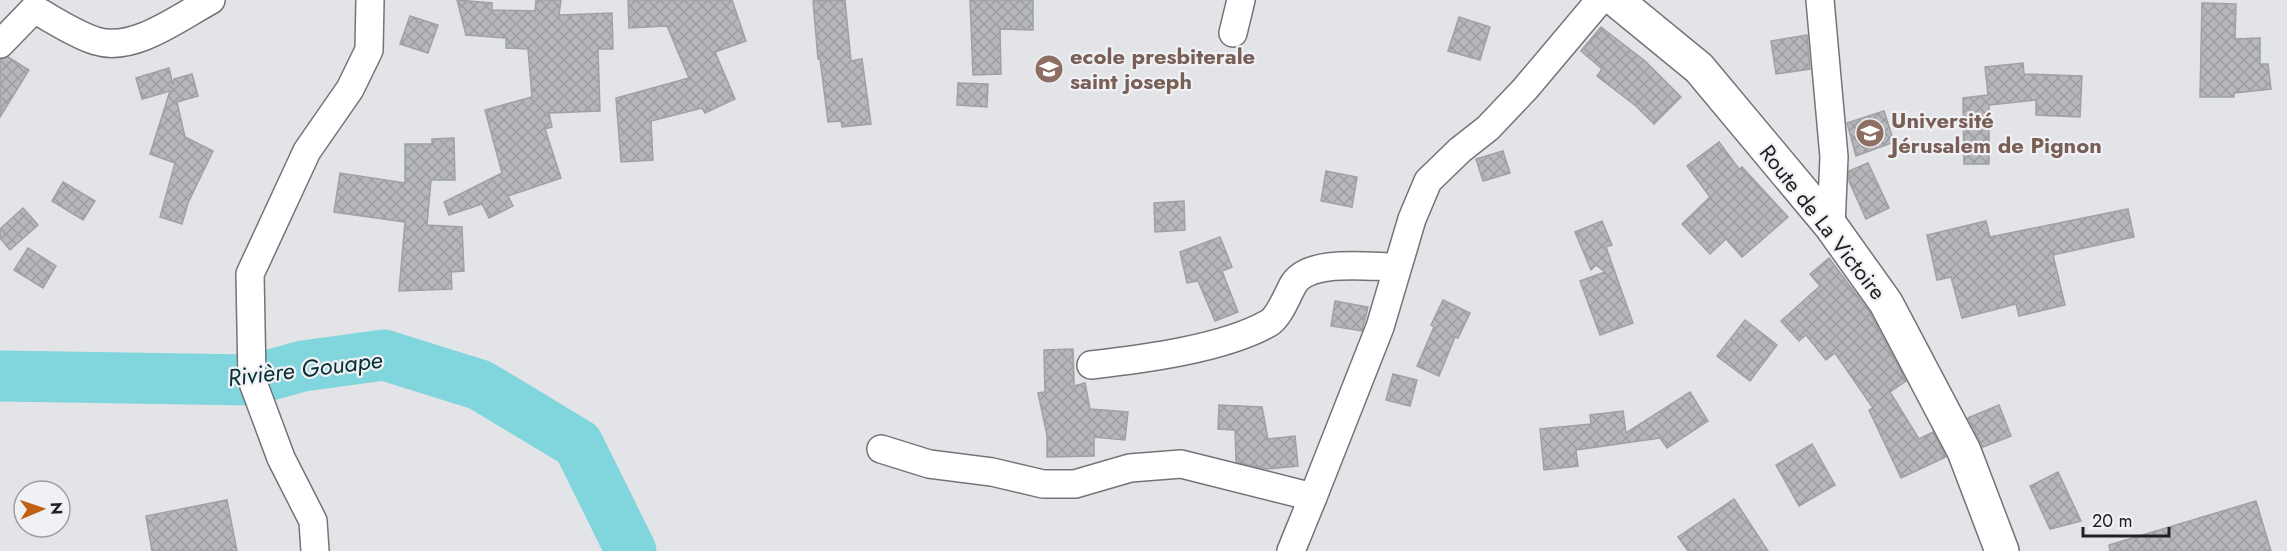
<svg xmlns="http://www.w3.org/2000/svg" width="2287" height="551" font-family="Jost,sans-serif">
	<defs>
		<pattern id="building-cross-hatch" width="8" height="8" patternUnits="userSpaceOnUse" patternTransform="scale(1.5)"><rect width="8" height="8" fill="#b6b7bb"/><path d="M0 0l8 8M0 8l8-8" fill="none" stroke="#9c9da0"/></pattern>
	</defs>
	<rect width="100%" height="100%" fill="#e2e4e8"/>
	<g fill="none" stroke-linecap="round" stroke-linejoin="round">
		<!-- river -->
		<polyline stroke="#81d5dd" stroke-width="51" points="0,376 252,380 303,366 384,355 480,385 578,444 631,551"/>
	</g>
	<!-- building -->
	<g fill="url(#building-cross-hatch)" stroke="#9fa1a4" stroke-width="1.5">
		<polygon points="457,0 492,3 492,10 535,11 536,0 561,0 559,15 612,13 613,49 598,49 600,111 549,113 552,127 545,129 561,178 508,196 513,206 489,218 482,204 449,215 444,202 502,173 485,110 532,97 528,49 506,48 506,38 466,35"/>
		<polygon points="628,0 732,0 746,41 715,52 735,99 705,113 702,108 651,121 653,160 621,162 616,98 689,78 667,26 629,28"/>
		<polygon points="845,0 851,61 862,59 871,124 842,127 841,121 828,122 820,59 818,59 813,1"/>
		<polygon points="970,0 1033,0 1033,30 1000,29 1001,74 973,75"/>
		<polygon points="2202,3 2236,4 2235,39 2260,38 2260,64 2268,64 2271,89 2234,93 2234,97 2200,97"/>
		<polygon points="410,16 438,25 428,53 400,44"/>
		<polygon points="1459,17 1490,27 1480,60 1448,51"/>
		<polygon points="1601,27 1645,61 1681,97 1654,124 1636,106 1597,76 1602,69 1581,51"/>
		<polygon points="1807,35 1810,69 1776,74 1771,41"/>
		<polygon points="8,57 29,70 0,117 0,59"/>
		<polygon points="2023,63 2024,74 2082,76 2080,117 2036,115 2036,100 1989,105 1989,164 1964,164 1963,98 1988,95 1985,67"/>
		<polygon points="169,68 173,85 174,79 192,74 198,96 177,102 185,137 213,151 188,203 182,224 160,217 175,163 150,154 170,91 142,99 136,78"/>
		<polygon points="958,83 988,84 987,107 957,105"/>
		<polygon points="1884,111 1894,142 1856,156 1847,123"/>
		<polygon points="454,138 455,180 431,180 427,225 462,227 464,271 451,272 452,289 399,291 405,222 334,212 340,173 405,183 405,144 432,144 432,139"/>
		<polygon points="1719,142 1739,169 1742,167 1788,217 1742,257 1726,239 1710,254 1682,224 1710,197 1687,166"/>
		<polygon points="1503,151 1510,173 1483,181 1476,159"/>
		<polygon points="1868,163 1889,208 1866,219 1849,181 1849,171"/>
		<polygon points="1326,171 1357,177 1352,207 1321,201"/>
		<polygon points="63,182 95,201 83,220 52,201"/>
		<polygon points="1184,201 1185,230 1155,232 1154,203"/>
		<polygon points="23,208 38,225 10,250 0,238 0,229"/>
		<polygon points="2128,209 2134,237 2053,255 2065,305 2019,316 2016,304 1962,318 1951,277 1937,280 1927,235 1986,221 1990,237"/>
		<polygon points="1602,221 1612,245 1606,247 1633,323 1600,335 1580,281 1605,272 1596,265 1591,270 1575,232"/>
		<polygon points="1220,237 1232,267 1222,271 1238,312 1215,321 1198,281 1187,283 1180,252"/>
		<polygon points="28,248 56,266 43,288 14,270"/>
		<polygon points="1829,258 1870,313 1906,381 1890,392 1919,439 1933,432 1946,457 1901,478 1869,410 1873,408 1835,353 1826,360 1806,335 1799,341 1781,321 1820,286 1810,274"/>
		<polygon points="1443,300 1470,313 1458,338 1455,337 1439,376 1417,366 1434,327 1431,325"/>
		<polygon points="1335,301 1368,307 1362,331 1331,326"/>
		<polygon points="1745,320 1777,345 1750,381 1717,356"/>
		<polygon points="1073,349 1074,386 1085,383 1090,409 1128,412 1125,440 1094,437 1094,456 1047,457 1047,435 1038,393 1045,392 1044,350"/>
		<polygon points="1393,374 1417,380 1410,406 1386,400"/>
		<polygon points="1690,392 1708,421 1667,448 1660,438 1576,450 1578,466 1544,470 1540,429 1591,424 1590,415 1623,411 1626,433"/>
		<polygon points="1219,405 1262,407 1268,439 1295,436 1298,466 1266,469 1236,462 1235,430 1218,429"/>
		<polygon points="1999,405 2011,436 1983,447 1968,418"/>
		<polygon points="1812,444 1835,485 1799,506 1776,465"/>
		<polygon points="2058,472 2081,521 2050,529 2030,486"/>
		<polygon points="1734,499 1768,551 1688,551 1678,537"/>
		<polygon points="227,500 237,551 152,551 146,516"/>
		<polygon points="2256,501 2271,551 2110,551 2109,545"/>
	</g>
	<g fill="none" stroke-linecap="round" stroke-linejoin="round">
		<!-- minor casing -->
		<g stroke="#727477" stroke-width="30">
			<g id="minor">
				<polyline points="1820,0 1834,157 1831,226"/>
				<polyline points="1233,33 1241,0"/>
				<path d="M0,44L34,9C54,20 74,34 96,41C133,53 180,17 211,0"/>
				<path d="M1091,365C1143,359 1223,349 1269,323C1279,317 1287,296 1293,285C1308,258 1369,267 1397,267"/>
				<polyline points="881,449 929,464 992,472 1043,484 1075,484 1130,468 1181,464 1313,497 1380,327 1412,219 1428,181 1460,150 1488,128 1525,89 1600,0"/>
				<polyline points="315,551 313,521 281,458 252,380 250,274 307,151 350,89 369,50 370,0"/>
				<polyline points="1291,551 1313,497"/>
			</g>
		</g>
		<!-- tertiary casing -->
		<g stroke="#727477" stroke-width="36">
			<polyline id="tertiary" points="1616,0 1699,68 1831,226 1886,303 1964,451 2002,551"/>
		</g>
		<!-- minor -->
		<use href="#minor" stroke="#fff" stroke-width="27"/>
		<!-- tertiary -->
		<use href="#tertiary" stroke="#fff" stroke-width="33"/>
	</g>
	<!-- icons -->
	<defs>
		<g id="school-disc" transform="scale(1.5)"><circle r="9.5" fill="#8d6e63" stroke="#f0f1f5"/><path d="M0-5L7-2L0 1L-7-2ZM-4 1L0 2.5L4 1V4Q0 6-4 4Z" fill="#fff"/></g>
		<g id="university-disc" transform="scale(1.5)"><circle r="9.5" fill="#8d6e63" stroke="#f0f1f5"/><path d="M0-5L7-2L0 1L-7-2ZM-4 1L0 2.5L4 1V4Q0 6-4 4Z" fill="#fff"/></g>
	</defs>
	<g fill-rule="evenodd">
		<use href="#school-disc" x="1049" y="69"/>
		<use href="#university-disc" x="1870" y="133"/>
	</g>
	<g text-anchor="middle" stroke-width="4.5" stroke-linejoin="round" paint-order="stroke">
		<!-- education labels -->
		<g font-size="22" font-weight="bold" fill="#785e54" stroke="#f0f1f5" text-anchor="start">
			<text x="1070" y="64">ecole presbiterale<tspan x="1070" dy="25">saint joseph</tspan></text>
			<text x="1891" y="128">Université<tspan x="1891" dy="25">Jérusalem de Pignon</tspan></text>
		</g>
		<!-- street labels -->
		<g font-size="22" fill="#212123" stroke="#f0f1f5">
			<text transform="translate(1823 222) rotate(52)" y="8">Route de La Victoire</text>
		</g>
		<!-- water labels -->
		<g font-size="24" font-style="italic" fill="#053034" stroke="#f0f1f5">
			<text transform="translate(305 369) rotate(-7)" y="8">Rivière Gouape</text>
		</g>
	</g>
	<!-- north arrow -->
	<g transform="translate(42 509) rotate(88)"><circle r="28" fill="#f0f1f5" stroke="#9d9ea1" stroke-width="1.5"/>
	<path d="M0-4.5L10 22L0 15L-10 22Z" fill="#be620f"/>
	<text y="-9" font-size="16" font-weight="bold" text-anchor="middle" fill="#212123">N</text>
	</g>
	<!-- scale -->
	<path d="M2083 527v9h86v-9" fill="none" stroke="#212123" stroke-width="3"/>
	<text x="2092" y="527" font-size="18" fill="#212123" stroke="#f0f1f5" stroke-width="4.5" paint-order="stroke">20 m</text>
</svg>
